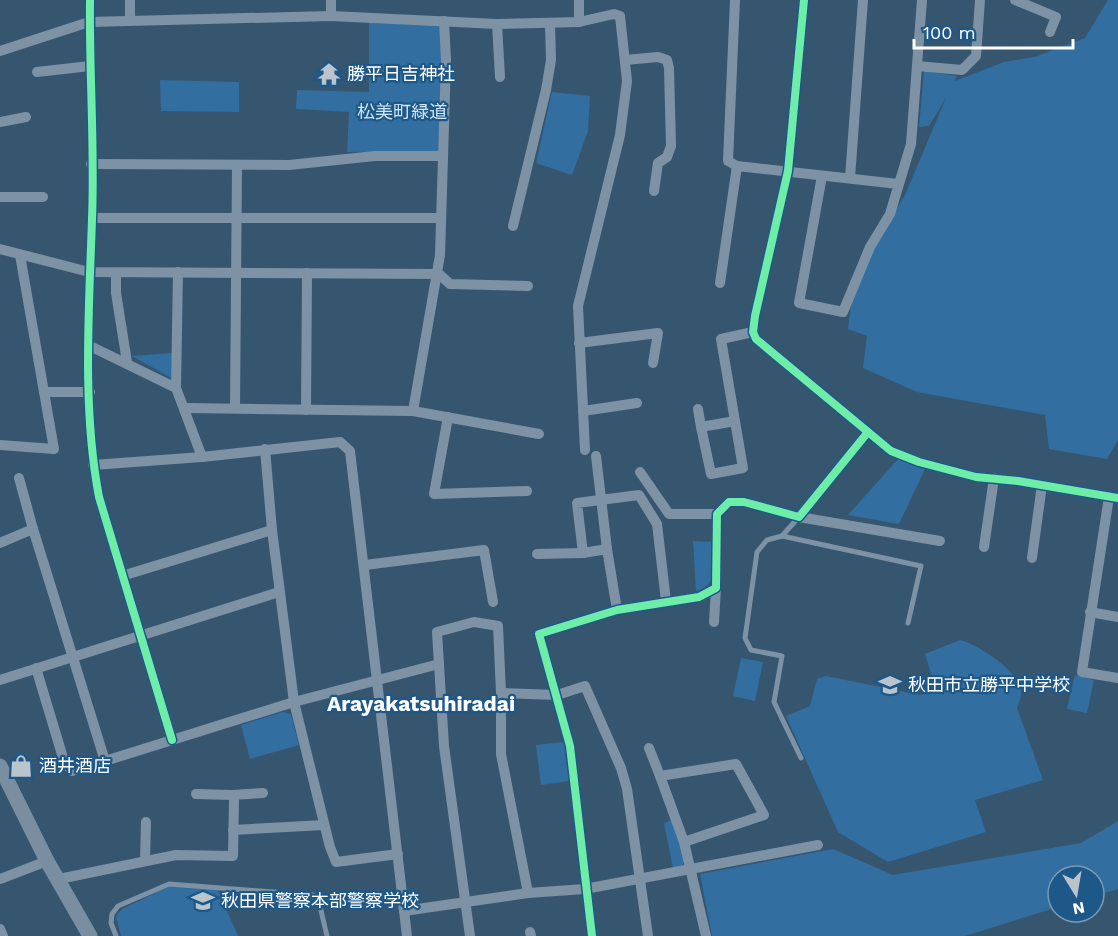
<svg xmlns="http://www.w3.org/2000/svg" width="1118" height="936" font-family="'Work Sans','Noto Sans JP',sans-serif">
	<rect width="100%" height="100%" fill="#365670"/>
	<!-- green -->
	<g fill="#326e9f">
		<polygon points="1108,0 1118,0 1118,440 1107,459 1049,449 1045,415 917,392 863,368 867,336 848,329 852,296 869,254 905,195 946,98 929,126 919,127 924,71 957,76 955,81 1004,62 1035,57 1085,38"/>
		<polygon points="369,20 441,23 443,61 438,151 347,152 349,112 296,109 297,90 369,92"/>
		<polygon points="160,80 239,82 239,112 161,111"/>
		<polygon points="552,92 590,96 588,131 572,175 536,163"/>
		<polygon points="172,353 173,379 132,356"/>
		<polygon points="899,458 925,469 899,524 848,515"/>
		<path d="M693,541L713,542C714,560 720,585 696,591Z"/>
		<path d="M960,640C977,644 1013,668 1020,685C1023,693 1020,701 1017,708L1043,780L975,800L986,832L888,862L838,832L786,716L810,706L817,679L826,676L920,695L936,690L925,654Z"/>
		<polygon points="741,658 763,662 755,701 733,696"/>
		<polygon points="1075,675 1094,680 1087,713 1067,709"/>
		<polygon points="283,712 291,714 299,745 250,759 241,725"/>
		<polygon points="564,742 569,781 541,785 536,745"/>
		<polygon points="672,820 685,858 682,867 673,868 664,823"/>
		<polygon points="1118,821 1118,889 1094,896 1094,876 1058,876 1058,907 965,936 712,936 700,874 833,849 893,875 1081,843"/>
		<polygon points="170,886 217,888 238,936 121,936 116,916 122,909"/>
	</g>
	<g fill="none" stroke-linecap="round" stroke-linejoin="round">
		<!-- lane -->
		<g stroke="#7d92a5" stroke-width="5">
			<polyline points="798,518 782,536 921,566 908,623"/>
			<polyline points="782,536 767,540 757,552 745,638 751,650 782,656 774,702 801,758"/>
			<polyline points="116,936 111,923 112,914 118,906 169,884 313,895 319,902 327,936"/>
		</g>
		<!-- street -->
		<g stroke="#7d92a5" stroke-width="10">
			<path d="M90,0C89,73 95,147 92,219C89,310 82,408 99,497L172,740"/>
			<polyline points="130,0 130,21"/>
			<polyline points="331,0 331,16"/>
			<polyline points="735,0 728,161 737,166"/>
			<polyline points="804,0 788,171 755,316 753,332 756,339 891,451 919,462 976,477 1018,481 1118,498"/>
			<polyline points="1015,0 1056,17 1050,32"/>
			<polyline points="579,22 614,14 620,16 627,81 620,135 578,306 585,450"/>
			<polyline points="497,24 500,77"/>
			<polyline points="0,51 89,22 331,16 497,24 579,22 579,0"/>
			<polyline points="625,60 658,57 667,60 669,68 671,146 667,157 658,163 654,191"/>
			<polyline points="917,66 962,70 976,56 980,0"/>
			<polyline points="37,72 90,66"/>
			<polyline points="0,122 26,117"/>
			<polyline points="91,164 289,165 375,156 442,156"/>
			<polyline points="822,176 799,303 843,312 870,247 890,214 911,144 922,0"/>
			<polyline points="850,178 863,0"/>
			<polyline points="0,197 43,197"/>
			<polyline points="93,218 441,218"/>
			<polyline points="513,226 546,90 551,60 550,23"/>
			<polyline points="0,249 89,272 439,274 450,284 528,286"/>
			<polyline points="116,273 116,293 127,362"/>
			<polyline points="720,283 737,166 898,184"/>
			<polyline points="579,343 658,333 653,363"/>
			<polyline points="90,346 176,388 202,457"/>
			<polyline points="176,388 178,272"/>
			<polyline points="44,392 90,392"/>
			<polyline points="186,408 413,411 440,255 446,60 444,21"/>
			<polyline points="235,408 237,166"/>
			<polyline points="698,409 701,427"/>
			<polyline points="306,410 307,273"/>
			<polyline points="413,411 539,434"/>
			<polyline points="583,411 637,403"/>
			<polyline points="448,417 434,494 527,491"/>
			<polyline points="735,421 701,427 711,474 743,468 721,339 753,332"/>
			<polyline points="0,445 54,449 20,255"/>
			<polyline points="265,449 272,530 294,702 330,847 336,862 398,854"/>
			<polyline points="596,456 607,549"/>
			<polyline points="93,465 202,457 340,442 350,451 407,936"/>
			<polyline points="640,472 669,514 717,514"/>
			<polyline points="19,478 33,529"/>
			<polyline points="1109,497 1082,672 1118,678"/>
			<polyline points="799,517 940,541"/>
			<polyline points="0,543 33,529 105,761 294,702 439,664"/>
			<polyline points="984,547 994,478"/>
			<polyline points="537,554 583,553"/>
			<polyline points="1032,558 1042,485"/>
			<polyline points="365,565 484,550 493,602"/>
			<polyline points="122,576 272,530"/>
			<polyline points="617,610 607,549 583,553 577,503 639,495 657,524 666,601"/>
			<polyline points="1090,612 1118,617"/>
			<polyline points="714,622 716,588"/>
			<polyline points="36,668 64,761 72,771 105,761"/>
			<polyline points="0,680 279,592"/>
			<polyline points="649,748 660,776"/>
			<polyline points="232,795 263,793"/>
			<polyline points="233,830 324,825"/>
			<polyline points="684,842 764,815 736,764 660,776 684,842 706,936"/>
			<polyline points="145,861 146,822"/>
			<polyline points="0,879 47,861"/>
			<polyline points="59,879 176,855 233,856 234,799 232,795 196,794"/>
			<polyline points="528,893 501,754 501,693 557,695 585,686 621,768 627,789 648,936"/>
			<polyline points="404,911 528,893 585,889 818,845"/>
			<polyline points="0,929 3,936"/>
			<polyline points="530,932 531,936"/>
			<polyline points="470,936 444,746 437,632 474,622 498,626 501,693"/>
			<polyline points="592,936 570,746 539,634 617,610 699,597 716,588 717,514 729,502 744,502 799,517 868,432"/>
		</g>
		<!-- secondary -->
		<polyline stroke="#798fa1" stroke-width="15" points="0,766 47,861 90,936"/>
		<!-- cycleway casing -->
		<g stroke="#1e5888" stroke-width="11">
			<g id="cycleway">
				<path d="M90,0C89,73 95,147 92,219C89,310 82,408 99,497L172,740"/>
				<polyline points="804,0 788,171 755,316 753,332 756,339 891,451 919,462 976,477 1018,481 1118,498"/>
				<polyline points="592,936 570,746 539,634 617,610 699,597 716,588 717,514 729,502 744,502 799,517 868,432"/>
			</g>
		</g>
		<!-- cycleway -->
		<use href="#cycleway" stroke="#6deda7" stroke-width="8"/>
	</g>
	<!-- icons -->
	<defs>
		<g id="temple-bare" transform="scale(1.8)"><path d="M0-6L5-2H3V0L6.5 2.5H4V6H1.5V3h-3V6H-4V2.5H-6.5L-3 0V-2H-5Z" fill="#b9c4cd" stroke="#1e5888" stroke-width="2.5" paint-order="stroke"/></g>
		<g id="school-bare" transform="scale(1.8)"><path d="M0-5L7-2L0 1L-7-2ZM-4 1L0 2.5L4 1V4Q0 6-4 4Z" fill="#b9c4cd" stroke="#1e5888" stroke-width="2.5" paint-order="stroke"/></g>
		<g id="shop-bare" transform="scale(1.8)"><path d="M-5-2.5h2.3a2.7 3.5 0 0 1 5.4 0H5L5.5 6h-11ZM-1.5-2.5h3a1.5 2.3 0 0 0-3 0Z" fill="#b9c4cd" stroke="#1e5888" stroke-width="2.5" paint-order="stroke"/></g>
	</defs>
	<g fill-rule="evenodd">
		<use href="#temple-bare" x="329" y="74"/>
		<use href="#school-bare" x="890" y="685"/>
		<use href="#shop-bare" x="21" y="766"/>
		<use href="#school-bare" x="203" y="901"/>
	</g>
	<g text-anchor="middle" stroke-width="4.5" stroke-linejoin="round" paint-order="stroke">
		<!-- poi labels -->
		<g font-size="18" fill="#fff" stroke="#1e5888" text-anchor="start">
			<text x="347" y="80">勝平日吉神社</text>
			<text x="908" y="691">秋田市立勝平中学校</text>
			<text x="39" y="772">酒井酒店</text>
			<text x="221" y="907">秋田県警察本部警察学校</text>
		</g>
		<!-- park labels -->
		<g font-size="18" fill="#cde5f8" stroke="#1e5888">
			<text x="402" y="118">松美町緑道</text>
		</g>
		<!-- quarter labels -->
		<g font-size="21" font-weight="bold" fill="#fff" stroke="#1e5888">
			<text x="421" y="711">Arayakatsuhiradai</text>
		</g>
	</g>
	<!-- north arrow -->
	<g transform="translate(1076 894) rotate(169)"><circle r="28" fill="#1e5888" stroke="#789bb8" stroke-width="1.5"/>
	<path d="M0-4.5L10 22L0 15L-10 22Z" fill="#b9c4cd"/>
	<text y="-9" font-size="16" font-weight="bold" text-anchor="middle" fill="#ffffff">N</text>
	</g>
	<!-- scale -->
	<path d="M914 39v9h159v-9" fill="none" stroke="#ffffff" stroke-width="3"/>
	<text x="923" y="39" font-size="18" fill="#ffffff" stroke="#1e5888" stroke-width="4.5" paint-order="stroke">100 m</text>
</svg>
